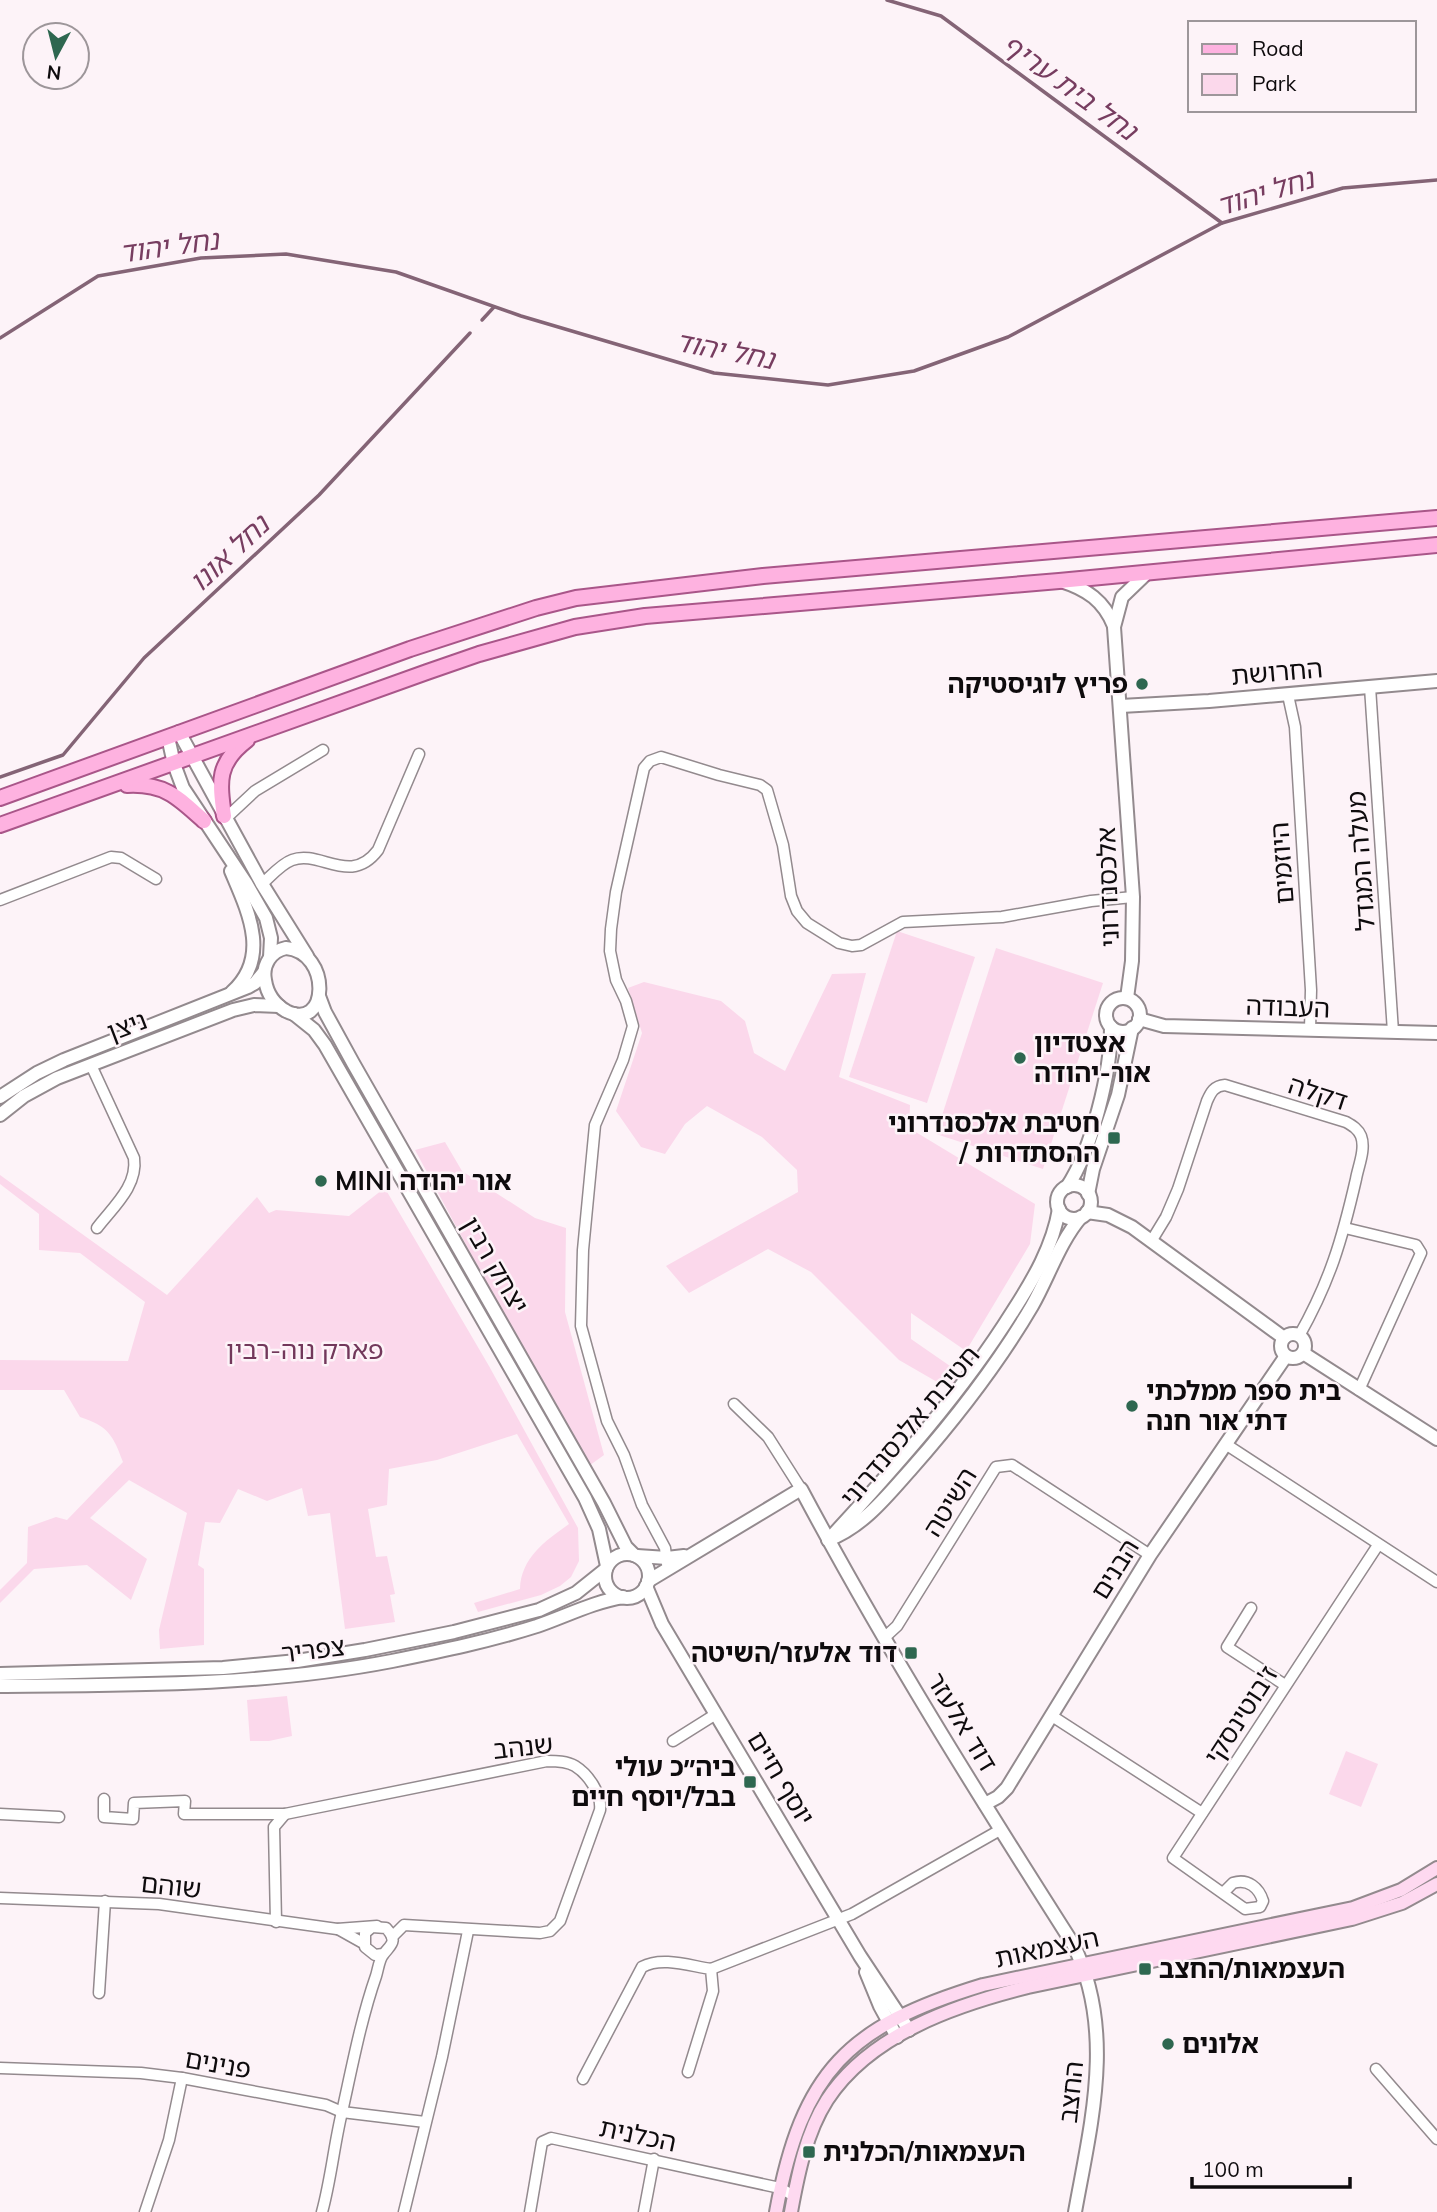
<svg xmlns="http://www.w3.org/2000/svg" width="1437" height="2212" font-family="Mulish,'Noto Sans Hebrew',sans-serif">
	<rect width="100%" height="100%" fill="#fdf3f8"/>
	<!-- green -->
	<g fill="#fbd8eb">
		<polygon points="897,931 975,957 927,1103 849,1077"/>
		<polygon points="996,948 1103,983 1043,1169 936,1134"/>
		<polygon points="866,973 839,1077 910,1105 909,1128 1035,1204 1030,1244 966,1351 911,1313 911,1339 963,1375 951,1390 899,1360 811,1272 768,1249 689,1293 666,1266 798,1192 797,1170 762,1137 707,1106 685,1124 665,1154 641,1147 616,1111 642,1033 628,988 644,982 721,1001 745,1021 754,1053 785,1071 832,974"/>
		<polygon points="445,1142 462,1171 535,1218 566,1228 565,1312 604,1455 586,1468 415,1150"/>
		<path d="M0,1175L167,1295L257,1197L269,1213L276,1210L349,1216L382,1190H386L489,1366L578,1528L579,1561L571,1577L560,1586L541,1595L478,1612L474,1603L520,1589C521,1558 545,1541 569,1524L517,1434L437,1460L389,1469L387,1505L368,1509L376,1557L387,1556L395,1594L390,1595L395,1622L345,1629L330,1513L308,1516L302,1488L267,1501L238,1489L220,1523L205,1522L198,1565L204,1569V1645L160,1649L159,1630L187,1513L129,1480L90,1518L147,1559L131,1600L87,1565L34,1569L0,1603V1590L27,1563L28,1527L56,1517L67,1520L123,1462C113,1435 108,1426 80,1417L64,1390H0V1360L128,1361L145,1302L80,1253L39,1250V1214L0,1184Z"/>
		<polygon points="287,1696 292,1736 269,1741 250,1741 247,1700"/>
		<polygon points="1346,1751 1378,1764 1361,1807 1329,1794"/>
	</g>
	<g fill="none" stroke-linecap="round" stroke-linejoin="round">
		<!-- stream -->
		<g stroke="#846476" stroke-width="3.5">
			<polyline points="887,0 941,16 1222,223"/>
			<polyline points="482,320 494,307"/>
			<polyline points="0,338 98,276 201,258 286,254 396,272 521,316 714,373 828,385 914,371 1008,337 1222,223 1343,188 1437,180"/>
			<polyline points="0,777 63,755 144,658 319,495 470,333"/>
		</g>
		<!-- minor casing -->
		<g stroke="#938a8e" stroke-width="13">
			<g id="minor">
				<polyline points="1370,687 1393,1032"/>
				<polyline points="1288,695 1295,727 1311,990 1310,1030"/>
				<polyline points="225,819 255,791 323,750"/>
				<path d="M262,884C271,876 281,864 292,860C320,849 350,887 378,850L419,754"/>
				<polyline points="0,900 111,857 121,858 156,879"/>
				<path d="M91,1065L134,1158C138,1186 113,1207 97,1228"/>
				<polyline points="1345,1228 1416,1245 1421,1253 1359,1390"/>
				<path d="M1152,1240L1166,1217L1178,1189L1207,1101C1211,1092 1214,1086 1225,1085L1346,1122C1353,1126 1358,1129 1361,1136C1366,1149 1358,1167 1356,1179C1342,1240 1330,1281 1299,1336"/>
				<polyline points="734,1404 768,1437 801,1489"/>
				<polyline points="1227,1445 1437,1582"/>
				<polyline points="667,1564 665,1548 642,1505 624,1455 607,1421 581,1326 583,1250 595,1125 623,1060 633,1026 626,1001 616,980 610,951 611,929 616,892 644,768 650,761 661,757 719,775 760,785 767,790 783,845 791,896 797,911 807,923 839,943 852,946 861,945 903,922 1002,917 1091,901 1133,897"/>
				<polyline points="1251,1608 1227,1647 1285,1685"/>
				<polyline points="884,1638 897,1626 996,1467 1012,1465 1150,1555"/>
				<polyline points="1052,1716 1202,1813"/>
				<polyline points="673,1741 716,1714"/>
				<path d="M104,1799V1817L133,1819L134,1803L185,1801L184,1814H285L547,1761C556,1761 567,1761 575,1766C588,1774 602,1794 600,1810L560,1921L550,1931L540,1933L404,1925L392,1937"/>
				<polyline points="0,1814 59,1817"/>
				<path d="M1224,1892L1233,1883C1248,1878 1259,1888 1263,1901L1260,1907L1245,1909L1173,1858L1378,1545"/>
				<polyline points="0,1898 159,1904 337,1929 377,1926"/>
				<polyline points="276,1922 274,1827 285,1814"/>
				<polyline points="338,1929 363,1943"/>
				<polyline points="711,1969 852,1914 1000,1830"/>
				<polyline points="99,1993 105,1901"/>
				<polyline points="0,2068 141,2073 182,2078 326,2105 342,2112 425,2122"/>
				<polyline points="1376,2069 1437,2139"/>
				<path d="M583,2079L642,1967C662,1956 690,1966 711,1969L713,1991L688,2072"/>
				<polyline points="145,2212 169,2140 182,2078"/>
				<path d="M322,2212C331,2179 334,2145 342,2112C352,2067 361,2019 376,1976C378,1970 379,1960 383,1955C390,1945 399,1942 386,1928L372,1927L365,1933V1947L375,1955L383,1954"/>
				<polyline points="404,2212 442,2057 468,1931"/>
				<polyline points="530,2212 542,2142 551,2138 780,2188 794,2196"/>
				<polyline points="644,2212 654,2159"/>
			</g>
		</g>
		<!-- tertiary casing -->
		<g stroke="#938a8e" stroke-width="16">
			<g id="tertiary">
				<path d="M1061,581C1087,589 1104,601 1114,626"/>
				<polyline points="1121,706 1209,701 1437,681"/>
				<polyline points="179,732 262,884 307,956"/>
				<polyline points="168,737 174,764 183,788 246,883 266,918 271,938 270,957"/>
				<path d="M231,871C248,911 271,957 232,992"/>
				<path d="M286,948C332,952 329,1033 286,1011C274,1004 267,994 265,980C262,965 271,951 286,948Z"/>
				<polyline points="319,996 325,1012 353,1063 604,1503 626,1547 634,1555"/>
				<polyline points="1127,998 1132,961 1133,897 1114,627 1122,597 1148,572"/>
				<circle cx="1123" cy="1015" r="17"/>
				<polyline points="294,1014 314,1030 325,1045 585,1498 599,1529 607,1566"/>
				<polyline points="1139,1019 1164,1026 1437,1033"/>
				<polyline points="0,1097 37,1073 64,1060 248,987 255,983 264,972"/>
				<polyline points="0,1115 24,1096 57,1078 233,1010 254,1005 279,1006"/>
				<circle cx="1074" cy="1202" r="17"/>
				<path d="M1067,1187C1092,1150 1111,1071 1111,1027"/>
				<polyline points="1088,1194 1093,1169 1118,1095 1132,1028"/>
				<polyline points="1087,1212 1108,1215 1132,1227 1284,1338"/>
				<circle cx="1293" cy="1346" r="12"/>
				<polyline points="1303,1353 1437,1439"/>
				<path d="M832,1536C897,1465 961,1394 1013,1311C1033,1280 1053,1246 1059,1209"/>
				<path d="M828,1540C864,1526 887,1496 912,1468C956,1418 998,1364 1032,1306C1048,1278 1060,1241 1081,1217"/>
				<circle cx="627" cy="1576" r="22"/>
				<polyline points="637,1556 667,1558 684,1556"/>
				<path d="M648,1581L801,1489C884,1645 978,1795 1073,1944C1116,2030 1091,2123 1075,2212"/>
				<polyline points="646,1586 662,1624 860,1956 909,2030"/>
				<polyline points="0,1674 223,1668 297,1661 365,1650 454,1632 539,1610 576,1593 606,1569"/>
				<path d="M0,1686C131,1685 263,1686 392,1661C441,1651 490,1641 537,1626C566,1616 593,1602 623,1597"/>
				<polyline points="985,1804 998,1797 1007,1788 1150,1555 1286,1356"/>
				<polyline points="866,1972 880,2006 897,2037"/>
			</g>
		</g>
		<!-- secondary casing -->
		<g stroke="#938a8e" stroke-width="16">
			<g id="secondary">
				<path d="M776,2212C802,2071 848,2026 983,1985L1353,1908L1401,1890L1437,1868"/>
				<path d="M791,2212C798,2174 806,2133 827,2100C870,2034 956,2005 1028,1987L1352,1919L1402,1903L1437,1884"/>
			</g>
		</g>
		<!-- primary casing -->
		<g stroke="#a95689" stroke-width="18">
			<g id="primary">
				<path d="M127,785C164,783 178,797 204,821"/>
				<polyline points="0,798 410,649 536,608 576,598 763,576 1437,518"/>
				<path d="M224,816C219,781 217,763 247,740"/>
				<polyline points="0,825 427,672 479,654 575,627 645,616 1059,581 1437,545"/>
			</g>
		</g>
		<!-- minor -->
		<use href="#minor" stroke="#fff" stroke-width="10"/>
		<!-- tertiary -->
		<use href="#tertiary" stroke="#fff" stroke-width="12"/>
		<!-- secondary -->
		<use href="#secondary" stroke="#fed9f0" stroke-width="12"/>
		<!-- primary -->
		<use href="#primary" stroke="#feb2e0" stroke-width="14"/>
	</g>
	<!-- markers -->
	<g fill="#2e6750" stroke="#fdf3f8" stroke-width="2.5">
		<circle cx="1142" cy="684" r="7"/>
		<circle cx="1020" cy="1058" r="7"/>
		<rect x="1107" y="1131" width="14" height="14" rx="3.5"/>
		<circle cx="321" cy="1181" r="7"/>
		<circle cx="1132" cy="1406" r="7"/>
		<rect x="904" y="1646" width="14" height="14" rx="3.5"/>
		<rect x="743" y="1775" width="14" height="14" rx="3.5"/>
		<rect x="1138" y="1962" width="14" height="14" rx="3.5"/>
		<circle cx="1168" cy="2044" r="7"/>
		<rect x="802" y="2145" width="14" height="14" rx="3.5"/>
	</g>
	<g text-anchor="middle" stroke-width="5" stroke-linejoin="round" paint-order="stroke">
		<!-- street labels -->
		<g font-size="26" fill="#0e0b0d" stroke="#fdf3f8">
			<text transform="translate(1277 672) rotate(-5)" y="9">החרושת</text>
			<text transform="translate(1361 861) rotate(-94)" y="9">מעלה המגדל</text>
			<text transform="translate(1282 863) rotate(-94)" y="9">היוזמים</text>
			<text transform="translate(1108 887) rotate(-92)" y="9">אלכסנדרוני</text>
			<text transform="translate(1288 1007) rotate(2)" y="9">העבודה</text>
			<text transform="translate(127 1026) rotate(-21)" y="9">ניצן</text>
			<text transform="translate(1318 1093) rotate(18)" y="9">דקלה</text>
			<text transform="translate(495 1265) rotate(60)" y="9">יצחק רבין</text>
			<text transform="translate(910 1426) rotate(-50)" y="9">חטיבת אלכסנדרוני</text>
			<text transform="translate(950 1502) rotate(-58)" y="9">השיטה</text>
			<text transform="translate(1115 1569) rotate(-58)" y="9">הבנים</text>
			<text transform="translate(313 1650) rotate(-7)" y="9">צפריר</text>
			<text transform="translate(1241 1715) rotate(-57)" y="9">ז'בוטינסקי</text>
			<text transform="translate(962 1722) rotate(59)" y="9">דוד אלעזר</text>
			<text transform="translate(523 1747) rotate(-6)" y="9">שנהב</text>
			<text transform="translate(781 1778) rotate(59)" y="9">יוסף חיים</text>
			<text transform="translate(171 1886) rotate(6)" y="9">שוהם</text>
			<text transform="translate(1047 1948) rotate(-12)" y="9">העצמאות</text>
			<text transform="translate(218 2064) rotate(10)" y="9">פנינים</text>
			<text transform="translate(1071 2092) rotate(-84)" y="9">החצב</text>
			<text transform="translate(638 2135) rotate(12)" y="9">הכלנית</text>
		</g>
		<!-- poi labels -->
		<g font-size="26" font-weight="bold" fill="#0e0b0d" stroke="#fdf3f8" text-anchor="start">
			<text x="1128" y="693" text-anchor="end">פריץ לוגיסטיקה</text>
			<text x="1034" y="1052">אצטדיון<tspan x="1034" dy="30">אור-יהודה</tspan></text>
			<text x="1100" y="1132" text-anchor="end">חטיבת אלכסנדרוני<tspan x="1100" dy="30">/ ההסתדרות</tspan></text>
			<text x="335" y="1190">MINI אור יהודה</text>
			<text x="1146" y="1400">בית ספר ממלכתי<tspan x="1146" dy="30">דתי אור חנה</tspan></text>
			<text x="897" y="1662" text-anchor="end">דוד אלעזר/השיטה</text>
			<text x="736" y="1776" text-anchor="end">ביה״כ עולי<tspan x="736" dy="30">בבל/יוסף חיים</tspan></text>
			<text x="1159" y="1978">העצמאות/החצב</text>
			<text x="1182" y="2053">אלונים</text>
			<text x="823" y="2161">העצמאות/הכלנית</text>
		</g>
		<!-- park labels -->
		<g font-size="26" fill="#72385b" stroke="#fdf3f8">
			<text x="305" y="1359">פארק נוה-רבין</text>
		</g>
		<!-- water labels -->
		<g font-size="28" font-style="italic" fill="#773d60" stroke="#fdf3f8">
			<text transform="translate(1070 87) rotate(36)" y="10">נחל בית עריף</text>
			<text transform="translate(1265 192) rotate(-17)" y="10">נחל יהוד</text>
			<text transform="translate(169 246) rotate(-8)" y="10">נחל יהוד</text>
			<text transform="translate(725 350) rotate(11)" y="10">נחל יהוד</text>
			<text transform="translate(229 553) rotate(-43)" y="10">נחל אונו</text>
		</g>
	</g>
	<!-- legend -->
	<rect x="1188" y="21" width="228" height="91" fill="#fdf3f8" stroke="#9d969a" stroke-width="2"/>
	<rect x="1202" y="44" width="35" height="10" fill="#feb2e0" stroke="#9d969a" stroke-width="2"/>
	<text x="1252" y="56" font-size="21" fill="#0e0b0d">Road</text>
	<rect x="1202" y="74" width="35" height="21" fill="#fbd8eb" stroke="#9d969a" stroke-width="2"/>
	<text x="1252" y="91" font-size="21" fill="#0e0b0d">Park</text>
	<!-- north arrow -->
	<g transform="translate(56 56) rotate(187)"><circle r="33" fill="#fdf3f8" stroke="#9d969a" stroke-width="2"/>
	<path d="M0-5L12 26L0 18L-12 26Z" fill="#2e6750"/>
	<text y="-10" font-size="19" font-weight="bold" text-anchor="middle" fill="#0e0b0d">N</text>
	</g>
	<!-- scale -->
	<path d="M1192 2177v10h158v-10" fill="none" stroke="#0e0b0d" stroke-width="3.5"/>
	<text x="1202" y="2177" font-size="21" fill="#0e0b0d" stroke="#fdf3f8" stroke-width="5" paint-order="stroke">100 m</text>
</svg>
